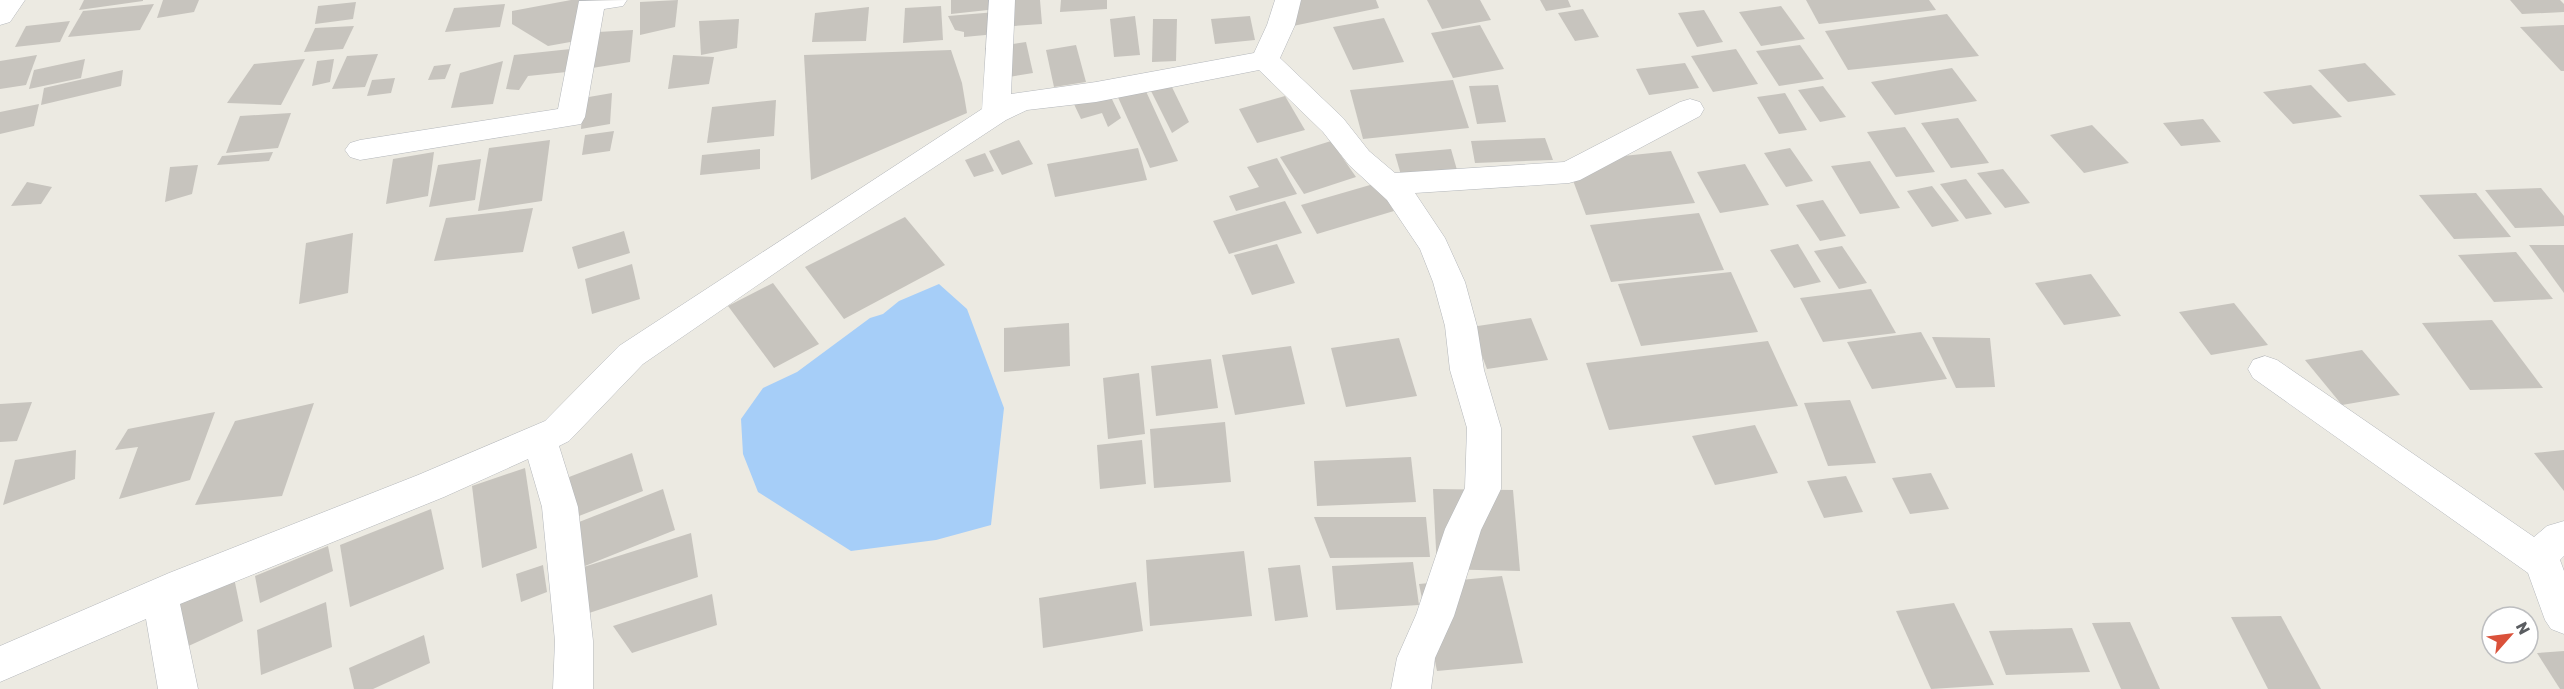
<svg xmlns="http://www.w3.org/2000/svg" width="2564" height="689" font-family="Rubik,sans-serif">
	<rect width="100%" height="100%" fill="#eceae2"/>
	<!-- water -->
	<polygon fill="#a6cef8" points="939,284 967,309 1004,408 991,525 936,540 851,551 758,492 743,454 741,419 763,388 797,372 870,318 883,314 899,301"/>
	<!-- building -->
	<g fill="#c7c4be">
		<polygon points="84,0 143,0 143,1 79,10"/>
		<polygon points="163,0 199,0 194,12 157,18"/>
		<polygon points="571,0 586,0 587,39 548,46 512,24 512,11"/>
		<polygon points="678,0 675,27 640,35 640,2"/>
		<polygon points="951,0 996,0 997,9 951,14"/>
		<polygon points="1012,0 1040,0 1042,24 1014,26"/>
		<polygon points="1061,0 1107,0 1107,9 1060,12"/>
		<polygon points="1294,0 1376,0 1379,8 1293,26"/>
		<polygon points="1427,0 1480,0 1491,20 1442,29"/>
		<polygon points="1540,0 1568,0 1571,7 1546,11"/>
		<polygon points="1806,0 1929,0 1936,10 1819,24"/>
		<polygon points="2510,0 2560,0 2564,4 2564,12 2522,14"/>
		<polygon points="356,2 353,19 315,24 318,6"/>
		<polygon points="154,4 140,30 68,37 83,11"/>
		<polygon points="505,4 500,27 445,32 454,8"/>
		<polygon points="941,6 943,40 903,43 905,8"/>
		<polygon points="1781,6 1805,39 1761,46 1739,12"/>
		<polygon points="869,7 866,41 812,42 815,13"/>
		<polygon points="1583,9 1599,37 1575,41 1558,13"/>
		<polygon points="1704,10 1723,42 1697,47 1678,13"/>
		<polygon points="996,12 996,34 964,37 964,32 955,30 948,16"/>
		<polygon points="1947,14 1979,56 1848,70 1825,31"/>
		<polygon points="1135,16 1140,55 1114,57 1110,19"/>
		<polygon points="1250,16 1255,40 1215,44 1211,19"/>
		<polygon points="1384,18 1404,62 1353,70 1333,27"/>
		<polygon points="739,19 737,48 701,55 699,21"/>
		<polygon points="1153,19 1177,19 1176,61 1152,62"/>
		<polygon points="70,21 60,42 15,47 26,26"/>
		<polygon points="1480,25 1504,69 1453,78 1431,33"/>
		<polygon points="2564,25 2564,71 2561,71 2520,27"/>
		<polygon points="354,26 343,49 304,52 315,28"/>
		<polygon points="633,30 630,62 592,68 598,32"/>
		<polygon points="1026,42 1033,73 990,80 985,48"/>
		<polygon points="1076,45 1086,82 1054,87 1046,50"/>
		<polygon points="1800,45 1824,79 1779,86 1756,51"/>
		<polygon points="580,48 576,71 528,76 519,90 506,89 514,55"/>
		<polygon points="1736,49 1758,84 1713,92 1691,56"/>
		<polygon points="951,50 962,83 967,113 811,180 804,55"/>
		<polygon points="378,54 365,87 332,89 347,56"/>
		<polygon points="37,55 26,85 0,89 0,61"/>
		<polygon points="673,55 714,57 709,84 668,89"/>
		<polygon points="85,59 81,78 29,89 34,70"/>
		<polygon points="305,59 281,105 227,103 254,64"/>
		<polygon points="334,59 330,82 312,86 317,61"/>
		<polygon points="503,61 493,104 451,108 460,73"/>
		<polygon points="1685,63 1699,88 1649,95 1636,69"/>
		<polygon points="2365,63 2396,95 2348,102 2318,70"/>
		<polygon points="451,64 445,79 428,80 434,66"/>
		<polygon points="1952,68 1977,101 1895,115 1871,82"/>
		<polygon points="123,70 121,86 41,105 44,88"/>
		<polygon points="395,78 391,93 367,96 372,80"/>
		<polygon points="1453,80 1469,128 1363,139 1350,90"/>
		<polygon points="1169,81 1189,122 1172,133 1149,87"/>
		<polygon points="1498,85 1506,122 1477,124 1469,86"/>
		<polygon points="2311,85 2342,117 2293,124 2263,92"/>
		<polygon points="1823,86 1846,117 1820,122 1798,90"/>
		<polygon points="1144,87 1178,161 1150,168 1116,93"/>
		<polygon points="612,93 610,124 581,129 583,98"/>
		<polygon points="1109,93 1121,118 1108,127 1102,113 1081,119 1073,102"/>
		<polygon points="1785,93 1807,130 1779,134 1757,97"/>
		<polygon points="1285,96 1305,130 1257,143 1239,109"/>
		<polygon points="776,100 774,136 707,143 712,107"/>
		<polygon points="39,104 34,126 0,134 0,112"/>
		<polygon points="291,113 278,148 226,153 240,116"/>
		<polygon points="1958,118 1989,163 1951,168 1921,123"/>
		<polygon points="2203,119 2221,142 2181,146 2163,123"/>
		<polygon points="2092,125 2129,163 2084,173 2050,135"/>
		<polygon points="1905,127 1935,172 1896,177 1867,132"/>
		<polygon points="614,131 610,151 582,155 585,135"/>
		<polygon points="1545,138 1553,160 1475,163 1471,141"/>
		<polygon points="550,140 542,201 478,211 489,148"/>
		<polygon points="1019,140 1033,164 1002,175 989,151"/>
		<polygon points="1331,141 1356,177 1304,194 1280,157"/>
		<polygon points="1138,148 1147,180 1055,197 1047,164"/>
		<polygon points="1790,148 1813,181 1786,187 1764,153"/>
		<polygon points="760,149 760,169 700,175 702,155"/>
		<polygon points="1451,149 1457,170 1401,175 1395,154"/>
		<polygon points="1671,151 1695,203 1586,215 1566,162"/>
		<polygon points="273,152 269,161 217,165 222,156"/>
		<polygon points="434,152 428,196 386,204 393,159"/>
		<polygon points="985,153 994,171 974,177 965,160"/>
		<polygon points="1277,158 1297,194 1236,211 1229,196 1259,187 1247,167"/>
		<polygon points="481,159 475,200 429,207 438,165"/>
		<polygon points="1870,161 1900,208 1860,214 1831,166"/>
		<polygon points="1745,164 1769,205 1720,213 1697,172"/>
		<polygon points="198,165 192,194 165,202 170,167"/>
		<polygon points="2003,169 2030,203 2005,208 1977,173"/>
		<polygon points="1966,179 1992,214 1966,219 1940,184"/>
		<polygon points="27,182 52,187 41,204 11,206"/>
		<polygon points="1377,183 1394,211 1317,234 1301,205"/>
		<polygon points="1932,186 1959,221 1932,227 1907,191"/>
		<polygon points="2541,188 2564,216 2564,226 2515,228 2485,190"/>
		<polygon points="2476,193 2511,237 2454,239 2419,195"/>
		<polygon points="1823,200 1846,236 1820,241 1796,205"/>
		<polygon points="1285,201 1302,233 1229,254 1213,221"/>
		<polygon points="533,208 523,252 434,261 446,218"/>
		<polygon points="1699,213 1724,270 1611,282 1590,225"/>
		<polygon points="905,217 945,265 844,319 805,267"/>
		<polygon points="624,231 630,253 578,269 572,247"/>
		<polygon points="353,233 348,293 299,304 306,243"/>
		<polygon points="1277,244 1295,283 1252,295 1234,255"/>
		<polygon points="1798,244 1821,282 1794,288 1770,250"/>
		<polygon points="2529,245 2564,245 2564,293"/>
		<polygon points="1842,246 1867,283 1839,289 1814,251"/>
		<polygon points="2516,252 2553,299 2494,302 2458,255"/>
		<polygon points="632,264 640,299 592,314 585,279"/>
		<polygon points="1731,272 1758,332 1641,346 1618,284"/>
		<polygon points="2091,274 2121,316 2064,325 2035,283"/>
		<polygon points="773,283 819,344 774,368 728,306"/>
		<polygon points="1871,289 1896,333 1823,342 1800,298"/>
		<polygon points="2234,303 2268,345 2211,355 2179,312"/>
		<polygon points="1531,318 1548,360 1487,369 1471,327"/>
		<polygon points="2492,320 2543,388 2470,390 2422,323"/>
		<polygon points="1069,323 1070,366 1004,372 1004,328"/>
		<polygon points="1921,332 1947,379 1872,389 1847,342"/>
		<polygon points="1932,337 1990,338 1995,387 1956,388"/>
		<polygon points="1399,338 1417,396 1346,407 1331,348"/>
		<polygon points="1768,341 1798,406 1609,430 1586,363"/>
		<polygon points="1291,346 1305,404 1235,415 1222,355"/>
		<polygon points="2362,350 2400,395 2342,405 2305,360"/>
		<polygon points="1211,359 1218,408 1156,416 1151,366"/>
		<polygon points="1139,373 1145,434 1108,439 1103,378"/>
		<polygon points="1850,400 1876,463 1828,466 1804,403"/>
		<polygon points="32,402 17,441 0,442 0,404"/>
		<polygon points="314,403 282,496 195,505 235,421"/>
		<polygon points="215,412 190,480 119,499 138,447 115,450 128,429"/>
		<polygon points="1225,422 1231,482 1154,488 1150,429"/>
		<polygon points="1755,425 1778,473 1715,485 1692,436"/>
		<polygon points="1142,440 1146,484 1100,489 1097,445"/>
		<polygon points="76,450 75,479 3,505 15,460"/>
		<polygon points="2564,450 2564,491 2534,453"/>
		<polygon points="632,453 643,491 579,516 569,477"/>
		<polygon points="1411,457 1416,502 1317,506 1314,461"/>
		<polygon points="525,468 537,548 482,568 472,486"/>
		<polygon points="1931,473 1949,509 1910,514 1892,478"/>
		<polygon points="1846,476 1863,512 1824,518 1807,481"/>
		<polygon points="663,489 675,530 585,566 574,524"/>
		<polygon points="1433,489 1513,490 1520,571 1437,569"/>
		<polygon points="431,509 444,569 350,607 340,545"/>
		<polygon points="1314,517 1426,517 1430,557 1330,558"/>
		<polygon points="691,533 698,577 577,617 571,571"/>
		<polygon points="328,546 333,571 260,603 255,576"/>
		<polygon points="1244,551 1252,616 1150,626 1146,560"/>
		<polygon points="1413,562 1419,605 1336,610 1332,566"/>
		<polygon points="543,565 547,592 521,602 516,574"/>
		<polygon points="1300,565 1308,617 1275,621 1268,568"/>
		<polygon points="233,573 243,621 182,649 173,599"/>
		<polygon points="1502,576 1523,663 1437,671 1419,584"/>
		<polygon points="1136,582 1143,631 1043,648 1039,598"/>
		<polygon points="712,594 717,625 632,653 613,626"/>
		<polygon points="326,602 332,647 261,675 257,630"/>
		<polygon points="1954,603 1994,685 1931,689 1896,611"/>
		<polygon points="2281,616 2321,689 2268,689 2231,617"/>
		<polygon points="2130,622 2160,689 2121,689 2092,623"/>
		<polygon points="2072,628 2090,672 2006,675 1989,631"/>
		<polygon points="424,635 430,663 373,689 354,689 349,668"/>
		<polygon points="2564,651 2564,689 2560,689 2537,653"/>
	</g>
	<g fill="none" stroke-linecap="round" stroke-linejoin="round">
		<!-- minor casing -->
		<g stroke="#b4b7bb" stroke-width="1">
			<g id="minor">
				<polygon points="0,0 25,0 10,22 0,25"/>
				<polygon points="627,0 623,6 604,9 585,117 581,124 360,160 350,157 345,150 350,143 360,140 558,109 579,1"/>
				<polygon points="989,0 1015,0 1011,94 1096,82 1254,53 1267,25 1275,0 1301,0 1295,25 1280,58 1343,118 1369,151 1395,173 1564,162 1680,102 1690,99 1700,102 1704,109 1700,116 1580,180 1569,183 1415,193 1445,238 1465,282 1477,326 1484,370 1501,428 1501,489 1481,530 1454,616 1435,658 1431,689 1391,689 1397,658 1416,615 1445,529 1465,488 1467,428 1450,370 1445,326 1433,282 1420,249 1387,200 1349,165 1323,132 1259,70 1096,102 1027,110 1006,120 807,251 643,364 569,441 559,446 578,507 593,641 593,689 553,689 555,641 542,507 528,459 444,497 180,604 198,689 158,689 146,619 0,682 0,646 169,573 418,475 545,421 619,346 982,109"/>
				<polygon points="2265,356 2277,360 2534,537 2547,526 2564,521 2564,556 2560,560 2564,571 2564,634 2551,629 2545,620 2528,573 2253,378 2248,369 2253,360"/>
			</g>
		</g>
		<!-- minor -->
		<use href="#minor" fill="#fff" fill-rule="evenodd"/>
	</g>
	<!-- north arrow -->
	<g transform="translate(2510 635) rotate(62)"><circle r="28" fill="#ffffff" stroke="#bdbec0" stroke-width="1.5"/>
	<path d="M0-4.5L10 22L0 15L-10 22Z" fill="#da513a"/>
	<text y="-9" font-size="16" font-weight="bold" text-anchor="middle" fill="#5a5d61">N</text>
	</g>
</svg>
